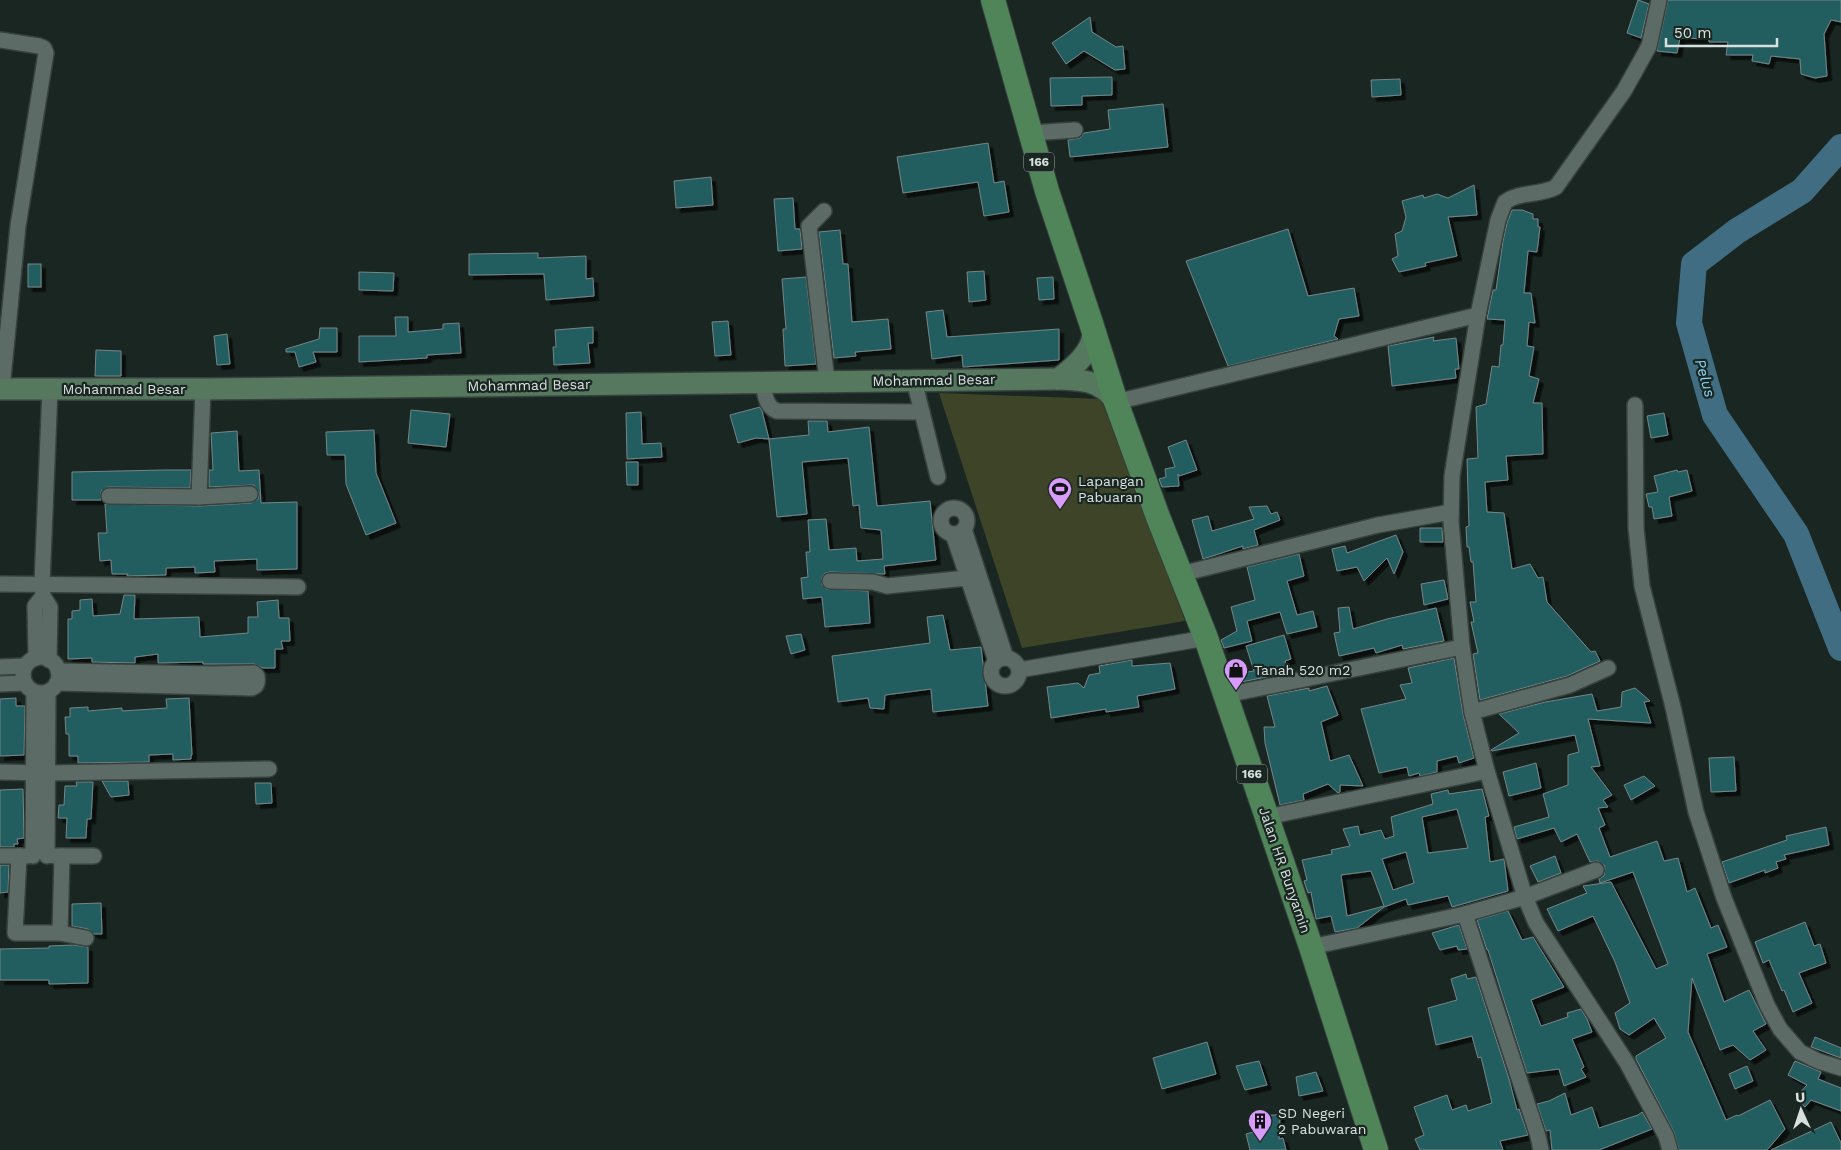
<svg xmlns="http://www.w3.org/2000/svg" width="1841" height="1150" font-family="'Work Sans',sans-serif">
	<defs>
		<filter id="shadow"><feDropShadow dx="4.5" dy="4.5" stdDeviation="0" flood-color="#0009"/></filter>
	</defs>
	<rect width="100%" height="100%" fill="#192622"/>
	<!-- green -->
	<polygon fill="#3e4427" points="939,393 1101,399 1185,621 1022,648"/>
	<g fill="none" stroke-linecap="round" stroke-linejoin="round">
		<!-- river -->
		<polyline stroke="#406d82" stroke-width="26" points="1841,147 1802,191 1737,231 1694,264 1689,323 1715,415 1796,534 1841,648"/>
	</g>
	<!-- building -->
	<g fill="#245d61" stroke="#758687" fill-rule="evenodd" filter="url(#shadow)">
		<polygon points="1638,0 1649,4 1641,38 1627,33"/>
		<polygon points="1668,0 1841,0 1841,22 1831,20 1824,34 1827,76 1815,78 1801,74 1800,59 1771,56 1769,64 1752,61 1753,55 1726,55 1728,42 1709,42 1709,39 1680,38 1677,53 1657,51"/>
		<polygon points="1090,17 1092,32 1116,47 1123,46 1125,69 1115,70 1084,51 1066,64 1052,43"/>
		<polygon points="1112,77 1112,95 1082,96 1082,105 1051,106 1050,78"/>
		<polygon points="1400,79 1401,95 1372,97 1371,80"/>
		<polygon points="1163,104 1168,147 1070,157 1068,140 1080,138 1084,133 1110,129 1108,110"/>
		<polygon points="988,143 994,183 1004,181 1009,212 984,216 978,182 903,193 897,157"/>
		<polygon points="711,177 713,205 676,208 674,181"/>
		<polygon points="1474,185 1477,215 1448,217 1457,256 1425,263 1426,266 1399,272 1392,259 1398,256 1395,234 1402,231 1406,217 1402,201 1423,195 1424,198 1437,194 1448,198"/>
		<polygon points="793,198 795,229 800,229 802,249 778,251 774,199"/>
		<polygon points="1512,210 1522,210 1533,214 1533,219 1538,219 1538,227 1540,227 1537,252 1528,251 1524,293 1531,293 1535,323 1529,322 1527,346 1534,347 1529,376 1539,379 1533,403 1542,403 1543,454 1506,456 1508,480 1485,482 1487,512 1504,513 1512,569 1530,564 1538,578 1543,577 1547,602 1591,652 1595,651 1600,661 1567,676 1480,700 1473,654 1478,653 1471,622 1474,622 1470,602 1476,602 1473,562 1471,562 1469,547 1467,547 1466,527 1469,526 1467,459 1478,458 1476,407 1486,404 1492,366 1499,367 1501,345 1503,345 1505,320 1487,319 1493,290 1496,290 1503,241 1507,223"/>
		<polygon points="1288,229 1308,296 1354,288 1359,316 1339,319 1334,336 1338,339 1228,366 1186,261"/>
		<polygon points="840,230 843,264 848,264 852,322 888,319 891,349 855,352 856,356 834,358 819,232"/>
		<polygon points="538,253 538,258 586,256 586,279 593,278 594,296 546,300 544,274 469,275 469,254"/>
		<rect x="28" y="264" width="13" height="23"/>
		<polygon points="984,271 986,300 969,302 967,272"/>
		<polygon points="359,272 394,273 393,291 359,290"/>
		<polygon points="806,277 816,364 785,366 783,329 786,329 782,279"/>
		<polygon points="1053,277 1054,299 1039,300 1037,278"/>
		<polygon points="943,310 947,337 1059,329 1059,360 963,367 962,355 932,359 926,312"/>
		<polygon points="395,317 408,317 408,332 443,329 443,324 459,323 461,353 427,355 427,358 359,362 359,336 396,336"/>
		<polygon points="728,321 731,355 715,356 712,322"/>
		<polygon points="593,327 593,343 588,343 590,363 554,365 553,347 556,347 555,330"/>
		<polygon points="320,328 337,328 337,352 313,352 316,362 299,367 295,352 286,352 286,349 319,339"/>
		<polygon points="227,334 230,364 217,365 214,336"/>
		<polygon points="1434,337 1433,341 1456,338 1459,369 1455,369 1456,378 1392,386 1388,346"/>
		<polygon points="96,350 121,351 121,376 95,376"/>
		<polygon points="760,407 762,411 769,439 756,438 738,443 730,415"/>
		<polygon points="411,410 450,414 446,447 408,443"/>
		<polygon points="641,412 642,444 661,443 662,457 627,459 626,413"/>
		<polygon points="1664,413 1668,435 1651,438 1647,416"/>
		<polygon points="808,421 827,421 828,432 869,427 877,506 930,501 936,560 884,566 885,574 830,572 825,573 822,577 822,585 826,589 868,591 870,623 825,627 822,597 803,599 801,578 808,577 806,552 810,552 808,520 826,519 829,550 856,548 857,561 883,559 881,530 861,528 859,505 853,506 848,458 802,462 807,514 777,517 769,439 809,435"/>
		<polygon points="374,430 376,473 396,523 366,535 346,484 345,455 327,455 326,432"/>
		<polygon points="237,431 239,471 259,470 261,503 297,502 297,569 257,570 257,559 214,561 215,572 195,573 195,567 166,568 166,575 127,576 128,574 112,574 111,560 100,561 98,533 107,533 105,504 200,506 251,503 258,499 259,493 254,485 209,487 209,470 213,470 211,433"/>
		<polygon points="1186,440 1197,470 1179,476 1178,474 1179,486 1162,487 1159,479 1166,477 1165,469 1175,467 1168,447"/>
		<polygon points="626,462 638,462 638,485 627,485"/>
		<polygon points="164,470 191,470 190,488 109,487 101,491 101,500 72,500 72,472"/>
		<polygon points="1677,470 1678,472 1687,470 1692,491 1669,497 1672,516 1654,519 1652,507 1649,507 1646,494 1658,492 1654,476"/>
		<polygon points="1267,506 1271,514 1277,512 1280,520 1254,530 1258,545 1243,549 1243,546 1203,559 1192,520 1208,516 1212,531 1254,519 1249,507"/>
		<polygon points="1420,528 1442,528 1443,542 1420,542"/>
		<polygon points="1396,535 1403,552 1394,574 1387,558 1364,581 1357,567 1337,571 1332,549 1345,546 1347,553"/>
		<polygon points="1299,554 1304,576 1287,581 1297,615 1313,611 1317,627 1287,634 1280,612 1247,621 1252,641 1224,648 1221,640 1237,631 1231,607 1255,600 1247,567"/>
		<polygon points="1444,580 1448,599 1424,605 1421,584"/>
		<polygon points="124,595 135,595 134,619 199,617 200,637 248,633 248,617 258,617 257,602 278,600 279,618 289,618 290,641 281,641 283,649 275,649 275,668 263,668 254,664 203,664 203,662 158,663 158,654 135,657 135,663 92,662 92,658 68,659 68,619 72,619 72,611 80,610 80,600 92,599 93,616 120,614"/>
		<polygon points="1349,607 1353,629 1387,619 1436,608 1444,641 1403,649 1402,645 1376,653 1374,648 1339,656 1334,633 1340,632 1338,608"/>
		<polygon points="943,615 950,650 981,647 988,706 933,712 931,689 885,695 884,709 870,708 868,698 838,702 832,656 930,643 927,617"/>
		<polygon points="801,634 805,650 791,654 786,636"/>
		<polygon points="1284,635 1291,659 1285,661 1287,673 1236,683 1233,674 1254,671 1246,646"/>
		<polygon points="1454,658 1463,714 1474,758 1459,763 1457,756 1437,761 1437,772 1420,776 1419,773 1409,776 1407,767 1379,773 1361,709 1406,699 1400,685 1412,683 1408,668"/>
		<polygon points="1132,660 1132,666 1170,663 1175,689 1137,696 1139,707 1106,712 1106,709 1051,718 1047,687 1078,683 1084,688 1089,675 1100,673 1099,666"/>
		<polygon points="1327,686 1338,715 1321,722 1330,761 1349,755 1363,786 1340,785 1340,792 1338,793 1328,784 1303,794 1304,800 1280,805 1265,743 1264,727 1275,727 1267,696 1309,688 1309,691"/>
		<polygon points="1635,688 1650,701 1644,702 1651,723 1588,719 1600,766 1591,767 1612,795 1603,800 1608,807 1598,808 1605,825 1599,828 1610,857 1657,841 1664,861 1678,858 1687,892 1695,888 1711,928 1718,925 1727,947 1707,954 1724,1002 1749,990 1766,1024 1753,1031 1766,1050 1750,1060 1733,1045 1720,1050 1692,978 1688,1032 1726,1120 1737,1115 1738,1116 1770,1100 1785,1129 1767,1150 1679,1150 1674,1132 1636,1059 1636,1056 1666,1038 1654,1018 1629,1035 1620,1029 1615,1013 1630,1003 1615,962 1593,916 1558,931 1547,909 1587,893 1583,886 1611,882 1656,969 1668,964 1633,872 1600,883 1599,879 1604,876 1605,866 1598,861 1590,862 1577,834 1561,842 1554,828 1517,839 1514,827 1549,817 1543,794 1568,785 1568,755 1579,752 1575,735 1492,751 1491,750 1519,733 1499,714 1545,702 1592,694 1597,711 1621,707 1622,692"/>
		<polygon points="16,698 16,706 25,706 24,755 0,756 0,699"/>
		<polygon points="189,698 192,755 191,755 191,759 173,760 173,754 149,755 149,762 78,763 78,756 69,756 69,734 66,734 65,717 70,717 70,708 88,707 88,711 122,708 122,711 167,708 166,699"/>
		<polygon points="1734,757 1736,791 1711,792 1709,758"/>
		<polygon points="1536,763 1541,788 1509,796 1503,772"/>
		<polygon points="1644,776 1655,786 1631,800 1624,785"/>
		<polygon points="102,781 128,781 129,795 111,797"/>
		<polygon points="76,782 93,782 91,819 87,819 86,838 66,838 67,818 58,818 59,805 64,805 65,786 77,786"/>
		<polygon points="255,783 271,783 272,803 256,804"/>
		<polygon points="23,789 24,838 17,839 18,844 14,844 14,847 0,847 0,790"/>
		<path d="M1482,789L1489,816L1485,817L1490,862L1504,859L1508,891L1452,907L1448,896L1408,905L1406,899L1384,907L1357,928L1335,932L1331,916L1316,919L1311,892L1308,893L1304,881L1307,880L1302,860L1332,854L1331,850L1350,846L1343,829L1358,826L1360,835L1381,830L1385,839L1394,836L1391,817L1433,804L1431,794L1448,790L1449,794ZM1457,809L1468,848L1428,853L1422,817ZM1406,852L1414,883L1393,890L1382,859ZM1371,871L1384,906L1347,916L1341,875Z"/>
		<polygon points="1826,827 1829,845 1784,855 1786,859 1776,862 1778,868 1765,873 1765,870 1729,883 1722,862 1787,840 1786,836"/>
		<polygon points="1555,856 1561,873 1538,882 1530,866"/>
		<polygon points="0,865 9,865 8,892 0,893"/>
		<polygon points="101,903 102,934 94,934 88,929 72,926 72,904"/>
		<polygon points="1508,911 1522,940 1533,937 1564,987 1531,1000 1541,1026 1568,1017 1567,1013 1581,1009 1587,1019 1592,1032 1572,1039 1584,1067 1581,1069 1586,1077 1564,1086 1559,1069 1527,1073 1488,950 1487,950 1477,920"/>
		<polygon points="1805,922 1814,946 1820,944 1826,963 1799,973 1812,1003 1793,1012 1784,990 1782,991 1769,960 1763,963 1755,942"/>
		<polygon points="1459,925 1467,949 1458,950 1457,946 1440,950 1432,933"/>
		<polygon points="73,945 88,947 88,983 49,984 49,980 0,980 0,949 49,948 49,946"/>
		<polygon points="1466,974 1467,979 1476,977 1509,1079 1517,1110 1519,1109 1528,1135 1500,1141 1503,1150 1420,1150 1415,1139 1424,1135 1414,1107 1447,1095 1452,1110 1466,1105 1468,1111 1492,1103 1481,1057 1478,1058 1472,1036 1436,1045 1428,1008 1457,1000 1451,979"/>
		<polygon points="1815,1037 1841,1048 1841,1058 1811,1047"/>
		<polygon points="1207,1042 1216,1074 1162,1089 1153,1058"/>
		<polygon points="1259,1061 1267,1085 1245,1090 1236,1066"/>
		<polygon points="1795,1061 1821,1072 1818,1079 1841,1088 1841,1111 1811,1100 1805,1107 1795,1098 1807,1085 1788,1075"/>
		<polygon points="1747,1066 1753,1081 1735,1089 1729,1074"/>
		<polygon points="1316,1072 1323,1091 1299,1096 1296,1077"/>
		<polygon points="1565,1093 1571,1115 1592,1107 1599,1128 1638,1115 1642,1112 1652,1129 1599,1150 1552,1150 1550,1130 1546,1131 1537,1104 1549,1101"/>
		<polygon points="1256,1115 1280,1115 1279,1139 1283,1138 1286,1150 1250,1150 1246,1134 1257,1131"/>
		<polygon points="1831,1122 1841,1143 1841,1150 1771,1150"/>
	</g>
	<g fill="none" stroke-linecap="round" stroke-linejoin="round">
		<!-- street casing -->
		<g stroke="#37413e" stroke-width="18">
			<g id="street">
				<polyline points="0,40 39,46 44,48 46,53 18,226 2,389"/>
				<polyline points="1031,133 1075,130"/>
				<polyline points="824,211 809,226 827,381"/>
				<polyline points="914,380 938,477"/>
				<path d="M763,382C765,394 765,406 777,411L922,412"/>
				<polyline points="1116,402 1478,315"/>
				<polyline points="1635,405 1636,528 1642,586 1673,707 1696,812 1724,898 1767,1005 1780,1029 1800,1052 1818,1061 1841,1068"/>
				<polyline points="109,496 199,497 250,494"/>
				<polyline points="199,497 203,389"/>
				<circle cx="954" cy="521" r="13"/>
				<polyline points="964,529 1006,658"/>
				<polyline points="953,534 996,661"/>
				<polyline points="1181,574 1378,525 1451,512"/>
				<polyline points="830,581 873,582 887,586 967,578"/>
				<polyline points="0,584 298,587"/>
				<circle cx="41" cy="675" r="18"/>
				<circle cx="1005" cy="672" r="14"/>
				<polyline points="36,658 35,606 43,596"/>
				<polyline points="49,660 50,607 43,596 42,584 50,389"/>
				<polyline points="0,667 25,666"/>
				<polyline points="1019,670 1206,638"/>
				<path d="M57,683L252,688C258,686 258,682 257,676L254,673L213,674L58,671"/>
				<polyline points="0,684 25,683"/>
				<polyline points="1226,695 1462,647"/>
				<polyline points="1472,712 1570,685 1608,668"/>
				<polyline points="0,772 48,773 269,769"/>
				<polyline points="1267,817 1487,771"/>
				<polyline points="0,856 28,856"/>
				<polyline points="19,856 15,933 60,933 62,856"/>
				<polyline points="33,856 34,692"/>
				<polyline points="47,856 48,692"/>
				<polyline points="54,856 94,856"/>
				<polyline points="1596,870 1525,897 1536,923 1627,1063 1666,1136 1670,1150"/>
				<polyline points="1465,914 1538,1136 1541,1150"/>
				<polyline points="60,933 86,938"/>
				<path d="M1311,947L1465,914L1525,897L1487,771L1472,712L1462,647L1451,522L1452,476L1478,315L1498,220L1505,202C1520,191 1539,196 1556,187L1624,91L1649,46L1659,0"/>
			</g>
		</g>
		<!-- secondary casing -->
		<g stroke="#37413e" stroke-width="24">
			<g id="secondary">
				<path d="M1058,379C1072,369 1091,353 1093,335C1093,331 1092,326 1091,323"/>
				<path d="M0,389H203L1058,379C1083,380 1101,380 1116,402"/>
			</g>
		</g>
		<!-- primary casing -->
		<g stroke="#37413e" stroke-width="26">
			<polyline id="primary" points="993,0 1047,191 1091,323 1116,402 1158,517 1206,638 1311,947 1376,1150"/>
		</g>
		<!-- street -->
		<use href="#street" stroke="#5c6b66" stroke-width="15"/>
		<!-- secondary -->
		<use href="#secondary" stroke="#56785f" stroke-width="21"/>
		<!-- primary -->
		<use href="#primary" stroke="#4f8558" stroke-width="24"/>
	</g>
	<!-- icons -->
	<defs>
		<g id="stadium-pin" transform="scale(1.25)"><path d="M0 17L-7.5 6A9.5 9.5 0 1 1 7.5 6Z" fill="#d79bf9" stroke="#192622"/><path d="M0-5a6.5 5 0 1 0 0 10a6.5 5 0 1 0 0-10ZM-3.5-1.8h7v3.6h-7Z" fill="#111"/></g>
		<g id="shop-pin" transform="scale(1.25)"><path d="M0 17L-7.5 6A9.5 9.5 0 1 1 7.5 6Z" fill="#d79bf9" stroke="#192622"/><path d="M-5-2.5h2.3a2.7 3.5 0 0 1 5.4 0H5L5.5 6h-11ZM-1.5-2.5h3a1.5 2.3 0 0 0-3 0Z" fill="#111"/></g>
		<g id="building-pin" transform="scale(1.25)"><path d="M0 17L-7.5 6A9.5 9.5 0 1 1 7.5 6Z" fill="#d79bf9" stroke="#192622"/><path d="M-4-6H4V6H1V3H-1V6H-4ZM-2.5-4.3h1.7v1.8h-1.7ZM.8-4.3h1.7v1.8H.8ZM-2.5-1h1.7V.8h-1.7ZM.8-1h1.7V.8H.8Z" fill="#111"/></g>
	</defs>
	<g fill-rule="evenodd">
		<use href="#stadium-pin" x="1060" y="489"/>
		<use href="#shop-pin" x="1236" y="670"/>
		<use href="#building-pin" x="1260" y="1121"/>
	</g>
	<g text-anchor="middle" stroke-width="4.5" stroke-linejoin="round" paint-order="stroke">
		<!-- shield labels -->
		<g fill="#192622" stroke="#9fa8a5" stroke-width="1">
			<rect x="1024" y="152.5" width="30" height="19" rx="4"/>
			<rect x="1237" y="764.5" width="30" height="19" rx="4"/>
		</g>
		<g font-size="12" font-weight="bold" fill="#d8e0dd">
			<text x="1039" y="166">166</text>
			<text x="1252" y="778">166</text>
		</g>
		<!-- street labels -->
		<g font-size="14" fill="#d8e0dd" stroke="#192622">
			<text transform="translate(934 380) rotate(-1)" y="5">Mohammad Besar</text>
			<text transform="translate(529 385) rotate(-1)" y="5">Mohammad Besar</text>
			<text x="124" y="394">Mohammad Besar</text>
			<text transform="translate(1285 870) rotate(71)" y="5">Jalan HR Bunyamin</text>
		</g>
		<!-- poi labels -->
		<g font-size="14" fill="#d8e0dd" stroke="#192622" text-anchor="start">
			<text x="1078" y="486">Lapangan<tspan x="1078" dy="16">Pabuaran</tspan></text>
			<text x="1254" y="675">Tanah 520 m2</text>
			<text x="1278" y="1118">SD Negeri<tspan x="1278" dy="16">2 Pabuwaran</tspan></text>
		</g>
		<!-- water labels -->
		<g font-size="15" font-style="italic" fill="#8ad6f9" stroke="#192622">
			<text transform="translate(1705 378) rotate(74)" y="5">Pelus</text>
		</g>
	</g>
	<!-- north arrow -->
	<g transform="translate(1801 1110) rotate(357)" stroke="#192622" stroke-width="4" paint-order="stroke">
	<path d="M0-4L9 19L0 12L-9 19Z" fill="#d8e0dd"/>
	<text y="-8" font-size="14" font-weight="bold" text-anchor="middle" fill="#d8e0dd">U</text>
	</g>
	<!-- scale -->
	<path d="M1666 38v8h111v-8" fill="none" stroke="#d8e0dd" stroke-width="2.5"/>
	<text x="1674" y="38" font-size="15" fill="#d8e0dd" stroke="#192622" stroke-width="4" paint-order="stroke">50 m</text>
</svg>
